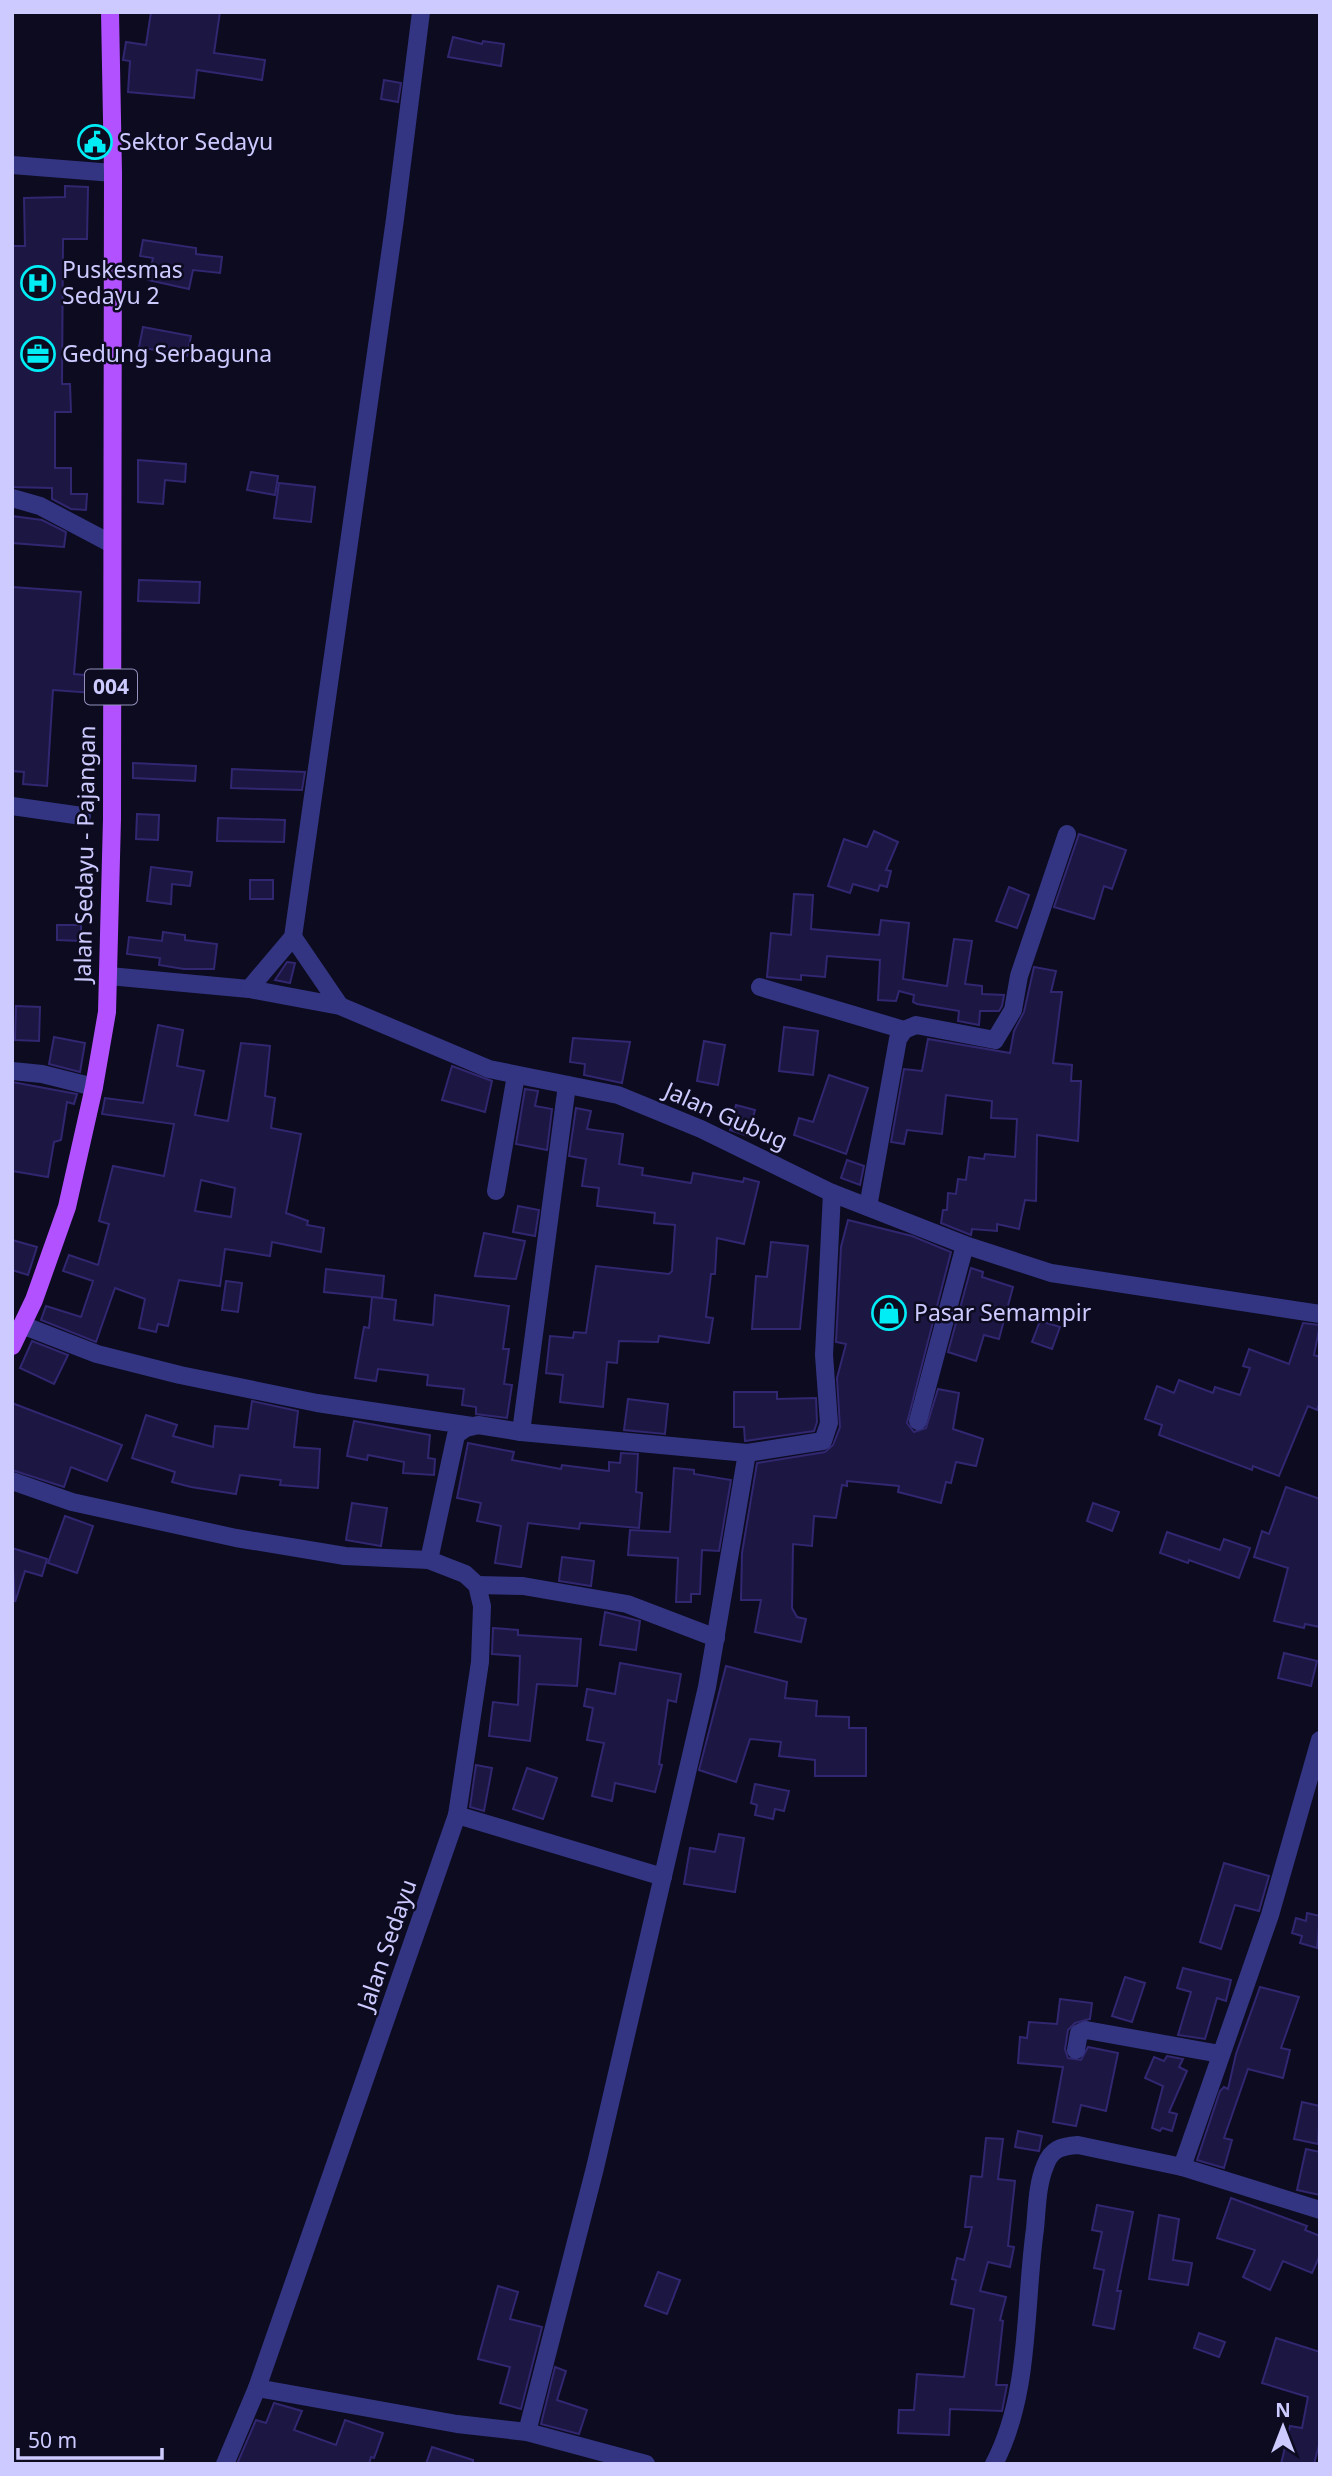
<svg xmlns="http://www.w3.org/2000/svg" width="1332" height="2476" font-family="'Noto Sans',sans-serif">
	<rect width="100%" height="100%" fill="#0d0b20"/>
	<!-- building -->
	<g fill="#1c1642" stroke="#302770" stroke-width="2" fill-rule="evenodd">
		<polygon points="151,12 220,12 214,53 265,60 262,80 197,70 194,98 128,92 130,61 123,60 126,42 146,45"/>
		<polygon points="453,37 482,44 483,41 504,44 501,66 448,57"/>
		<polygon points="384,80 401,83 398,102 381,99"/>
		<polygon points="65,186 88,187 87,239 63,239 62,384 70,384 71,412 55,412 55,468 71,468 71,494 87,494 86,510 71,509 52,499 52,488 12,487 12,246 25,246 24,198 65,197"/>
		<polygon points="143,240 196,248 196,254 222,257 220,273 193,270 189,289 148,280 153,258 140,256"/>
		<polygon points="143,327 191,336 187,356 139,347"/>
		<polygon points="138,460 186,464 185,482 165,480 163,504 138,502"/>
		<polygon points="251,472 278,476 275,495 247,490"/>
		<polygon points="279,483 315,487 311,522 274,518"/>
		<polygon points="12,516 42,520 66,532 64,547 12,543"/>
		<polygon points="139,580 200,582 199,603 138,601"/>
		<polygon points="12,587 81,592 74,674 95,676 93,693 53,690 47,786 23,784 24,772 12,771"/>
		<polygon points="133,763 196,766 195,781 133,778"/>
		<polygon points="232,769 305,772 302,790 231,788"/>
		<polygon points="137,814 159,815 158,840 136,839"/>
		<polygon points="218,818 285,820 284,842 217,841"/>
		<polygon points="874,831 898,842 886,870 891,871 887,887 880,885 878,891 853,884 850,893 828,886 844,839 867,847"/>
		<polygon points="1079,834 1126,850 1112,889 1104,886 1094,919 1054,907"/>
		<polygon points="151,867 192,872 190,886 172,884 171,904 147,901"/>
		<rect x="250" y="880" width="23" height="19"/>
		<polygon points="1009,887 1029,895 1017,928 996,921"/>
		<polygon points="794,894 813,895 811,929 879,935 881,920 909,923 903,979 947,986 954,939 972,941 965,984 982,986 982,994 1004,995 1002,1006 999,1011 980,1011 979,1025 958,1021 959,1011 917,1004 913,1002 914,995 899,991 896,1001 878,1000 880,960 827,956 825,977 801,975 801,980 767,977 771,933 791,935"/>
		<polygon points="57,925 81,925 81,941 57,940"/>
		<polygon points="163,932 185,935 185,940 217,944 214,969 184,969 159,965 160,958 127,954 129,937 162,941"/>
		<polygon points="287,962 295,963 290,983 275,980"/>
		<polygon points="1034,967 1056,971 1051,992 1062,992 1053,1063 1072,1065 1071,1081 1081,1081 1078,1141 1037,1135 1036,1201 1025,1200 1019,1229 997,1224 997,1231 972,1229 971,1235 941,1223 943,1210 947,1210 948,1193 956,1194 958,1179 966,1180 969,1157 984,1159 985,1154 1015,1157 1017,1119 991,1118 992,1101 946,1095 942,1134 907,1130 904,1144 891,1142 904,1069 922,1071 928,1039 1010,1053 1014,1031 1024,1012"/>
		<polygon points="16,1006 40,1007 39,1041 15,1040"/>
		<path d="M158,1025L183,1030L177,1066L204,1071L195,1115L228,1121L241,1043L270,1046L265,1096L275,1098L271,1128L301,1134L286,1213L308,1221L307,1225L324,1228L321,1252L272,1242L270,1256L225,1249L220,1286L179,1280L168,1326L158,1324L156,1332L139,1328L145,1299L115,1288L96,1342L41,1320L46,1306L81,1317L93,1281L63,1271L69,1255L98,1265L109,1224L99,1221L113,1166L164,1176L174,1124L102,1114L105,1098L143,1103ZM201,1180L235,1188L231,1217L195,1211Z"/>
		<polygon points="784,1027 818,1031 813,1075 779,1071"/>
		<polygon points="54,1037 85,1043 80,1072 49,1064"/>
		<polygon points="573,1038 630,1042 622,1083 584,1075 585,1064 570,1062"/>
		<polygon points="704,1041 725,1045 718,1085 697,1081"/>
		<polygon points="452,1066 492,1081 485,1112 442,1100"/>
		<polygon points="829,1075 868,1088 846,1154 794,1135 799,1118 813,1122"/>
		<polygon points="12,1082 77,1094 74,1104 67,1102 61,1140 54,1142 48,1177 12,1171"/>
		<polygon points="525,1089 538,1091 535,1106 552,1109 547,1150 516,1144"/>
		<polygon points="736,1105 755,1110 748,1136 730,1130"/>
		<polygon points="576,1108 591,1111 587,1129 623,1134 619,1164 643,1168 642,1175 691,1183 693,1173 743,1182 744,1178 759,1182 744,1244 717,1238 715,1274 711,1274 706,1317 713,1318 709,1343 659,1336 658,1342 619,1341 617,1363 607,1362 603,1407 560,1402 563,1375 546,1373 550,1336 573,1338 574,1332 586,1333 596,1266 669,1274 672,1271 675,1225 654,1223 655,1213 597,1206 599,1188 582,1186 586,1159 569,1156"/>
		<polygon points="847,1160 864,1166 860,1185 841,1178"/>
		<polygon points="518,1206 539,1210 535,1236 513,1232"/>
		<polygon points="848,1220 912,1236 951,1252 907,1423 914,1432 926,1428 938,1389 959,1393 953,1429 983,1439 976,1466 956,1462 951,1483 946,1482 941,1503 898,1492 899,1486 847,1481 847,1486 842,1485 836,1518 814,1516 812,1546 793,1544 792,1608 797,1617 806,1619 801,1642 755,1632 761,1600 741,1600 742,1553 757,1463 825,1452 833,1445 840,1427 837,1378 846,1344 836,1342 841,1247"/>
		<polygon points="484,1233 525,1241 516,1279 475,1276"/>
		<polygon points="12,1240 37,1247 28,1275 12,1270"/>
		<polygon points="771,1242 808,1246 800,1329 752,1329 756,1276 767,1277"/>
		<polygon points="971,1268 983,1272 982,1277 1013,1287 999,1339 984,1335 976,1361 948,1352"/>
		<polygon points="326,1269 384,1276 382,1298 324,1292"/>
		<polygon points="226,1281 242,1283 238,1312 222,1310"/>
		<polygon points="435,1295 509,1306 503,1349 509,1349 504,1384 512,1385 507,1418 476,1414 476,1407 462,1405 464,1389 427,1385 428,1375 378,1369 376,1381 355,1378 364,1327 369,1328 372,1297 396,1300 394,1320 433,1325"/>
		<polygon points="1040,1321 1060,1327 1052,1349 1032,1342"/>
		<polygon points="1303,1323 1320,1325 1314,1355 1320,1357 1320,1401 1317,1410 1308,1406 1279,1476 1253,1466 1252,1470 1159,1435 1162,1425 1145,1419 1157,1386 1174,1393 1179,1380 1213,1393 1215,1387 1240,1395 1250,1368 1243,1366 1249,1349 1289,1364"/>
		<polygon points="32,1341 68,1355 54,1384 20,1368"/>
		<polygon points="734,1392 777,1392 777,1399 816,1398 817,1422 814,1431 745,1441 744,1427 734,1427"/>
		<polygon points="628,1399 668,1404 665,1434 624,1430"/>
		<polygon points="252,1401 298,1411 294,1447 320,1449 318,1488 280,1485 281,1480 240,1475 236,1494 191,1487 172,1482 175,1472 132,1458 146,1415 177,1425 173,1436 213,1447 215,1426 248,1429"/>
		<polygon points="12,1403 122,1445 107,1481 71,1467 64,1487 12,1470"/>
		<polygon points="354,1421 430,1435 428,1458 435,1459 434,1475 403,1473 404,1462 368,1455 367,1460 347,1456"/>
		<polygon points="468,1443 514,1452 512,1460 561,1469 562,1465 609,1471 609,1462 620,1463 621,1453 638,1454 636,1492 642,1493 639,1528 580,1523 579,1529 528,1523 521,1567 495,1563 501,1526 477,1521 481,1503 457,1498"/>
		<polygon points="674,1468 694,1470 694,1474 731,1480 719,1551 702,1550 700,1594 691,1594 691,1602 676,1602 678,1558 628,1555 630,1530 670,1532"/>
		<polygon points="1286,1487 1320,1499 1320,1627 1305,1624 1304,1628 1274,1621 1288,1568 1254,1557 1262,1531 1269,1534"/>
		<polygon points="352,1503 387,1508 381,1546 346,1540"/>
		<polygon points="1093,1503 1119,1512 1112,1531 1087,1521"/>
		<polygon points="65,1516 93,1526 77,1573 48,1563"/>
		<polygon points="1167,1532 1220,1550 1224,1539 1250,1548 1239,1578 1189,1560 1188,1563 1160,1553"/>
		<polygon points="12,1548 47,1559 42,1576 25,1571 15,1602"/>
		<polygon points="562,1557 594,1561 591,1586 559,1581"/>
		<polygon points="605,1612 640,1621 636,1650 600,1645"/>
		<polygon points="493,1628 518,1630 518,1635 581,1639 577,1686 537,1684 530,1741 489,1736 493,1702 518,1705 520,1656 492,1654"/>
		<polygon points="1284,1653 1317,1661 1311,1686 1278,1678"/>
		<polygon points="620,1663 681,1674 676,1702 668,1700 659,1764 662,1765 655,1792 615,1783 612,1801 592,1796 604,1743 587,1740 593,1708 584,1706 587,1689 615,1694"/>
		<polygon points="726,1666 787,1682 785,1698 817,1701 816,1716 849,1717 849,1728 866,1728 866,1776 815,1776 815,1760 779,1756 781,1742 750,1739 736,1782 699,1770"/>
		<polygon points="476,1765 492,1768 484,1811 470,1807"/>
		<polygon points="527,1768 557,1778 543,1819 513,1809"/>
		<polygon points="755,1784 789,1791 784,1811 775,1809 773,1819 755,1815 757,1805 751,1803"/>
		<polygon points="719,1834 744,1838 735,1892 684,1884 690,1848 715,1852"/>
		<polygon points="1224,1863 1269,1876 1259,1911 1235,1905 1221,1949 1200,1942"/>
		<polygon points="1307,1913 1320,1916 1317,1948 1300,1943 1302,1936 1292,1933 1296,1918 1306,1921"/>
		<polygon points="1183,1968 1231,1980 1226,2001 1217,1998 1205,2039 1178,2035 1191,1992 1177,1988"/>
		<polygon points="1125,1977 1145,1983 1132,2022 1112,2016"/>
		<polygon points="1260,1987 1299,1997 1281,2048 1290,2050 1283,2078 1248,2069 1224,2138 1232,2140 1224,2168 1197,2160 1220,2091 1224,2087 1228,2089 1236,2054"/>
		<polygon points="1060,1999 1092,2003 1090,2019 1075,2023 1068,2030 1065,2049 1068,2058 1081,2060 1088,2047 1118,2053 1106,2111 1081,2105 1076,2126 1053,2122 1063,2067 1018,2063 1020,2037 1027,2038 1029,2022 1057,2024"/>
		<polygon points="1167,2056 1183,2059 1179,2067 1187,2071 1169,2112 1177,2114 1172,2131 1162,2128 1160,2131 1152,2128 1163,2086 1145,2078 1154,2057 1164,2061"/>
		<polygon points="1302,2102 1320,2106 1318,2144 1294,2139"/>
		<polygon points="1018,2131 1042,2136 1039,2151 1015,2147"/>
		<polygon points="986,2138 1003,2139 998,2179 1015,2181 1008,2246 1014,2247 1010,2267 988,2262 980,2291 1006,2297 1000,2320 1003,2321 996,2385 1007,2385 1003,2406 1002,2411 950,2409 949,2435 898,2433 899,2410 914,2410 917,2374 964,2377 974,2309 951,2304 956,2280 952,2279 957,2258 964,2260 972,2227 965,2227 971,2176 982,2177"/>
		<polygon points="1306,2149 1320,2152 1320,2195 1297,2190"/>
		<polygon points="1231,2198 1307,2226 1305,2230 1320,2236 1320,2255 1312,2273 1283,2261 1270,2290 1243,2277 1255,2250 1217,2238"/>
		<polygon points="1097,2205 1133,2212 1117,2291 1121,2291 1114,2329 1093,2325 1104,2270 1094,2268 1102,2232 1092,2230"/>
		<polygon points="1159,2215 1179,2219 1173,2260 1192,2263 1188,2285 1149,2279"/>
		<polygon points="658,2272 680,2280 667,2314 645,2306"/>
		<polygon points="498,2286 518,2292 510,2319 542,2327 521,2409 500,2403 510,2367 478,2359"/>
		<polygon points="1199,2333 1225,2342 1219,2357 1194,2348"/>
		<polygon points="1276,2338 1320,2352 1320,2441 1314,2464 1281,2464 1290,2426 1302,2428 1308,2397 1262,2383"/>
		<polygon points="555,2367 566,2371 557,2400 587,2410 579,2434 541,2424"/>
		<polygon points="274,2403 302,2411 294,2430 336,2445 345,2420 383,2433 374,2458 371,2457 369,2464 237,2464 256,2420 266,2423"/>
		<polygon points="432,2447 473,2460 473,2464 426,2464"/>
	</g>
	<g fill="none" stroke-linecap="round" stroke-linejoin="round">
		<!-- street -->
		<g stroke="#333582" stroke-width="18">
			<polyline points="12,165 113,173"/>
			<polyline points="12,498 40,506 110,543"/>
			<polyline points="12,806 82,816"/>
			<polyline points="293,937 340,1006"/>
			<polyline points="109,976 249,989 340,1006 489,1069 618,1095 701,1129 832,1193 965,1245 1051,1273 1320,1314"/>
			<polyline points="760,987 904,1030"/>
			<polyline points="249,989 293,937 395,219 421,12"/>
			<polyline points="12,1071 42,1074 94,1087"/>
			<polyline points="496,1191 516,1075"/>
			<polyline points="868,1207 898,1039 904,1030 916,1025 995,1040 1013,1010 1019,976 1067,834"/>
			<polyline points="22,1325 97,1354 180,1375 317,1403 472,1426"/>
			<polyline points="918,1421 965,1245"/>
			<polyline points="521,1432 567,1085"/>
			<polyline points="12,1481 72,1502 236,1538 345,1556 429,1560 465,1574 477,1585 482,1606 480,1662 457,1815 257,2388 457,2424 527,2432 646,2464"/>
			<polyline points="429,1560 456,1435 466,1428 478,1425 521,1432 747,1453 823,1441 829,1423 824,1355 832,1193"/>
			<polyline points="477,1585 523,1586 627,1604 716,1638"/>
			<polyline points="457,1815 663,1877"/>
			<polyline points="1076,2050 1079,2033 1086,2030 1220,2054"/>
			<polyline points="1182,2167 1270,1915 1320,1740"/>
			<polyline points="527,2432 595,2168 707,1687 747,1453"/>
			<polyline points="225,2464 257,2388"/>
			<path d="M994,2464C1031,2393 1024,2307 1035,2229C1037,2209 1037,2185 1045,2166C1051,2149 1061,2146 1078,2145L1182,2167L1320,2210"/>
		</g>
		<!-- primary -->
		<polyline stroke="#b251ff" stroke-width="18" points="12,1346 34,1300 67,1207 94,1087 107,1012 112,819 113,173 110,12"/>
	</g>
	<!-- icons -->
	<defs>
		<g id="civic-ring" transform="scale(1.75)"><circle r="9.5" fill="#0d0b20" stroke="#00edf5" stroke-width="1.5"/><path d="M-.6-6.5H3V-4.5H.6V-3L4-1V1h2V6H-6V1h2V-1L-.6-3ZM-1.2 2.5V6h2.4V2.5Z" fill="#00edf5"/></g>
		<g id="hospital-ring" transform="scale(1.75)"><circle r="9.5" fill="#0d0b20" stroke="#00edf5" stroke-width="1.5"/><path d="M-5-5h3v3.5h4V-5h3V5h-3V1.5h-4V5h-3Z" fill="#00edf5"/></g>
		<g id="office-ring" transform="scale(1.75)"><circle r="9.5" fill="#0d0b20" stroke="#00edf5" stroke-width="1.5"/><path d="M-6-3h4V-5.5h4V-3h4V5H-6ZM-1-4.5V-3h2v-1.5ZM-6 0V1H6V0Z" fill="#00edf5"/></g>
		<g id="shop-ring" transform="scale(1.75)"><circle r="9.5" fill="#0d0b20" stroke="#00edf5" stroke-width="1.5"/><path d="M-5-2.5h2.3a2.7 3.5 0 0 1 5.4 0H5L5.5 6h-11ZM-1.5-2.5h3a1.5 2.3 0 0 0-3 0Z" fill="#00edf5"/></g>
	</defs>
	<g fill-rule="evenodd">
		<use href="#civic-ring" x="95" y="142"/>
		<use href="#hospital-ring" x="38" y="283"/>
		<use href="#office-ring" x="38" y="354"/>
		<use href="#shop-ring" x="889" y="1313"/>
	</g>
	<g text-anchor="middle" stroke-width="5" stroke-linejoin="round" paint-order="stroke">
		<!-- shield labels -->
		<rect fill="#0d0b20" stroke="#9391bc" stroke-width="2" x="85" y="669.5" width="52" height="35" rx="5"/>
		<g font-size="21" font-weight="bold" fill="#cdcaff">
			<text x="111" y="694">004</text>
		</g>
		<!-- poi labels -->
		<g font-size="23" fill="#cdcaff" stroke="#0d0b20" text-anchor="start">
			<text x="119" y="150">Sektor Sedayu</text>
			<text x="62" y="278">Puskesmas<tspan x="62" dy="26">Sedayu 2</tspan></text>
			<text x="62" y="362">Gedung Serbaguna</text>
			<text x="914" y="1321">Pasar Semampir</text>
		</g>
		<!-- street labels -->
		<g font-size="23" fill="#cdcaff" stroke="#0d0b20">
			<text transform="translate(85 854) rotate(-89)" y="8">Jalan Sedayu - Pajangan</text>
			<text transform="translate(726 1116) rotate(24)" y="8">Jalan Gubug</text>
			<text transform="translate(387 1945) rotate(-71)" y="8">Jalan Sedayu</text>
		</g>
	</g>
	<!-- border -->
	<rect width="1332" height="2476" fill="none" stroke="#cdcaff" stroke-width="28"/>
	<!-- north arrow -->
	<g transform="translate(1283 2427)" stroke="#0d0b20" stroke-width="5" paint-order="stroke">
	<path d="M0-5L12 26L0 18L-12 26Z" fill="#cdcaff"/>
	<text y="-10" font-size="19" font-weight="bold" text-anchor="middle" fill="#cdcaff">N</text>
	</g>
	<!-- scale -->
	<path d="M18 2448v10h144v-10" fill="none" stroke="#cdcaff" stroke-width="3.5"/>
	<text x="28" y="2448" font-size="21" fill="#cdcaff" stroke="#0d0b20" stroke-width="5" paint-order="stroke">50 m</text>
</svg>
